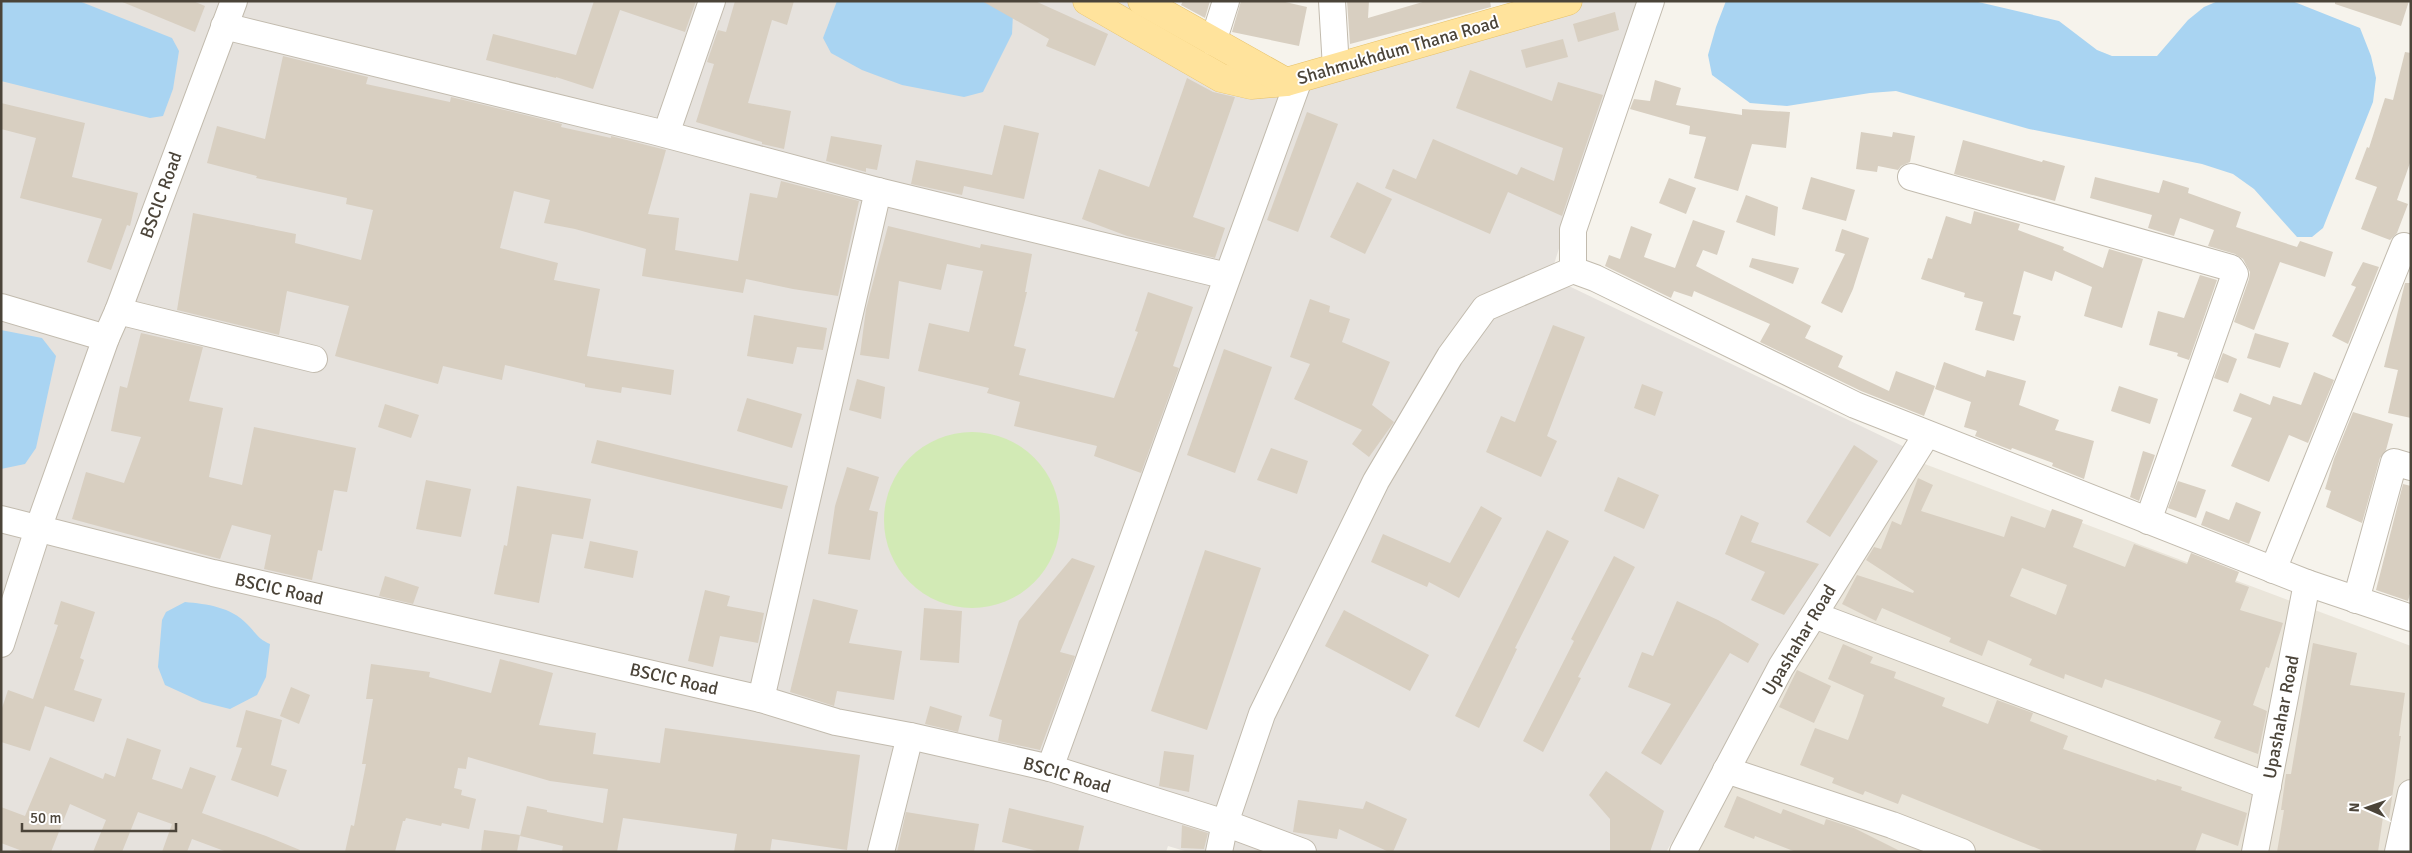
<svg xmlns="http://www.w3.org/2000/svg" width="2412" height="853" font-family="Signika,sans-serif">
	<rect width="100%" height="100%" fill="#f6f3ec"/>
	<!-- residential -->
	<polygon fill="#eae5da" points="1922,463 2411,646 2411,852 1683,852 1817,623"/>
	<!-- industrial -->
	<polygon fill="#e6e2dd" points="1,1 1132,1 1273,77 1540,1 1637,1 1550,277 1913,451 1666,852 1188,852 1168,846 1166,852 1,852"/>
	<!-- green -->
	<circle fill="#d2eab5" cx="972" cy="520" r="88"/>
	<!-- water -->
	<g fill="#a9d4f2">
		<polygon points="1,1 79,1 172,38 179,51 173,89 163,116 150,118 1,81"/>
		<polygon points="837,1 987,1 1013,14 1012,34 983,92 964,97 902,85 862,70 831,53 823,38"/>
		<polygon points="1726,1 1974,1 2059,21 2097,50 2112,56 2157,56 2188,20 2204,7 2218,1 2292,1 2360,28 2371,56 2376,78 2373,102 2323,228 2312,237 2297,237 2254,189 2233,174 2202,164 2029,129 1896,91 1870,93 1787,106 1750,103 1712,75 1708,55 1716,27"/>
		<polygon points="1,330 42,338 56,356 36,448 25,464 1,469"/>
		<path d="M185,602C207,604 231,607 247,624C256,633 258,639 270,644L266,677L257,695L230,709L202,702L165,685L158,667L162,620L166,612Z"/>
	</g>
	<!-- building -->
	<g fill="#d8cfc1" fill-rule="evenodd">
		<polygon points="120,1 193,1 205,6 195,32"/>
		<polygon points="594,1 696,1 685,32 620,10 593,89 556,77 556,78 486,60 493,34 576,55"/>
		<polygon points="735,1 794,1 787,25 772,20 748,103 791,111 784,149 762,144 762,142 696,122 714,64 707,62 718,30 726,32"/>
		<polygon points="982,1 1035,1 1108,34 1095,66 1046,46 1049,39"/>
		<polygon points="1183,1 1210,1 1205,18 1181,5"/>
		<polygon points="1241,1 1281,1 1307,7 1299,46 1232,32"/>
		<polygon points="1347,1 1369,1 1368,18 1426,1 1490,1 1491,7 1350,44"/>
		<polygon points="2335,1 2409,1 2401,26 2335,4"/>
		<polygon points="1615,12 1619,30 1578,42 1573,24"/>
		<polygon points="1563,39 1568,57 1526,68 1521,50"/>
		<polygon points="2405,52 2411,53 2411,160 2397,200 2408,204 2397,233 2390,240 2361,229 2377,187 2355,179 2367,147 2369,148 2385,98 2393,100"/>
		<polygon points="283,56 368,77 366,84 450,102 451,97 562,124 561,127 611,138 611,136 666,150 648,214 679,218 675,250 738,261 750,193 777,198 781,181 859,201 838,296 793,289 746,279 743,293 642,276 646,249 575,229 544,223 550,200 514,191 500,248 558,263 554,280 600,289 587,356 674,370 671,395 622,387 621,393 585,387 585,384 505,365 502,380 443,366 438,384 335,356 349,306 287,291 279,335 177,310 193,213 296,234 295,243 361,260 373,210 346,204 347,198 256,178 257,176 207,163 217,126 265,139"/>
		<polygon points="1470,70 1552,101 1558,82 1603,95 1562,216 1508,192 1490,234 1385,188 1393,169 1416,179 1433,139 1517,175 1521,167 1554,181 1563,148 1456,108"/>
		<polygon points="1187,78 1213,92 1235,97 1193,217 1225,228 1215,258 1127,236 1082,219 1099,169 1149,187"/>
		<polygon points="1655,80 1681,88 1676,105 1742,115 1742,109 1790,112 1786,148 1752,144 1738,191 1694,178 1706,137 1689,134 1690,126 1630,109 1634,99 1650,101"/>
		<polygon points="1,103 85,123 72,177 138,193 130,226 127,225 111,270 87,262 102,219 20,198 36,138 1,129"/>
		<polygon points="1307,112 1338,124 1298,232 1267,220"/>
		<polygon points="1004,125 1039,133 1024,199 964,186 962,195 911,184 916,160 992,175"/>
		<polygon points="1861,132 1892,137 1893,132 1915,136 1910,162 1901,166 1898,170 1878,166 1877,172 1856,169"/>
		<polygon points="831,136 882,145 877,170 866,168 866,172 826,161"/>
		<polygon points="1963,140 2042,162 2043,160 2065,166 2055,201 1954,174"/>
		<polygon points="1811,177 1855,190 1846,221 1802,209"/>
		<polygon points="2095,177 2159,193 2163,180 2189,188 2188,193 2241,212 2236,227 2297,247 2300,241 2333,252 2325,277 2280,262 2254,330 2234,322 2249,279 2250,272 2243,259 2235,254 2208,246 2214,230 2180,218 2174,236 2148,228 2152,215 2090,198"/>
		<polygon points="1669,178 1696,188 1686,214 1659,203"/>
		<polygon points="1357,182 1392,199 1365,254 1330,237"/>
		<polygon points="1746,195 1778,207 1775,236 1736,222"/>
		<polygon points="1974,211 2020,224 2018,230 2064,247 2063,250 2103,268 2109,249 2143,259 2122,328 2084,316 2092,287 2055,271 2052,281 2024,271 2013,314 2021,316 2014,341 1975,330 1983,302 1964,297 1965,293 1921,279 1928,258 1932,259 1946,216 1971,224"/>
		<polygon points="1693,220 1725,231 1717,255 1703,250 1696,266 1811,326 1805,338 1843,356 1838,367 1889,391 1896,371 1935,386 1924,416 1861,391 1760,342 1770,324 1694,291 1692,297 1674,291 1671,298 1605,266 1609,255 1620,259 1631,226 1652,234 1644,257 1675,268"/>
		<polygon points="888,226 980,248 981,244 1032,254 1025,292 1027,292 1014,346 1026,349 1019,375 1114,398 1138,332 1135,331 1148,292 1193,307 1173,366 1179,368 1141,473 1094,456 1097,446 1014,426 1020,402 987,393 989,388 918,371 929,323 969,332 983,271 947,264 941,290 899,281 889,359 860,355 866,309"/>
		<polygon points="1842,229 1869,238 1853,289 1842,313 1821,303 1845,254 1835,251"/>
		<polygon points="1752,258 1799,268 1793,284 1749,267"/>
		<polygon points="2363,262 2379,267 2348,344 2332,336 2356,287 2351,285"/>
		<polygon points="2200,275 2217,280 2189,360 2177,356 2178,353 2149,345 2158,311 2184,318"/>
		<polygon points="2405,283 2411,283 2411,418 2388,413 2398,370 2384,367"/>
		<polygon points="1310,299 1330,306 1329,312 1350,319 1342,342 1390,362 1372,405 1394,422 1369,457 1352,444 1362,430 1294,399 1310,364 1290,357"/>
		<polygon points="754,315 827,328 823,350 797,347 793,364 747,356"/>
		<polygon points="1553,325 1585,337 1547,436 1557,441 1541,477 1486,452 1501,416 1515,422"/>
		<polygon points="141,333 203,347 189,401 223,408 209,477 242,485 254,427 356,448 347,492 334,490 322,551 318,550 312,580 264,569 271,535 232,525 220,559 72,519 86,472 124,483 141,437 111,431 120,386 127,388"/>
		<polygon points="2255,333 2289,343 2280,368 2247,358"/>
		<polygon points="1224,349 1272,367 1235,473 1187,455"/>
		<polygon points="2223,353 2237,359 2228,383 2214,378"/>
		<polygon points="1944,362 1985,377 1987,370 2026,381 2019,405 2059,420 2055,430 2094,441 2084,479 2052,466 2053,463 2012,448 2011,450 1975,436 1977,431 1964,427 1971,402 1935,389"/>
		<polygon points="2314,372 2334,380 2308,443 2289,435 2269,482 2231,466 2252,418 2233,411 2240,393 2270,405 2273,396 2301,405"/>
		<polygon points="857,379 885,387 881,419 849,410"/>
		<polygon points="1642,384 1663,392 1655,416 1634,408"/>
		<polygon points="2119,386 2158,399 2150,424 2111,411"/>
		<polygon points="747,398 802,414 792,448 737,431"/>
		<polygon points="385,404 419,415 411,438 378,427"/>
		<polygon points="2353,412 2393,424 2386,450 2380,458 2362,523 2326,507 2331,491 2325,489 2334,459"/>
		<polygon points="597,440 788,486 782,509 591,463"/>
		<polygon points="1854,445 1878,461 1830,537 1806,522"/>
		<polygon points="1271,448 1308,461 1297,494 1257,480"/>
		<polygon points="2143,451 2155,455 2139,501 2130,497"/>
		<polygon points="847,467 879,477 869,510 878,512 870,560 828,554 835,506"/>
		<polygon points="1618,477 1659,495 1644,529 1604,511"/>
		<path d="M1918,478L1933,485L1921,511L2004,537L2011,516L2045,528L2052,509L2083,520L2073,547L2125,567L2134,544L2187,564L2191,553L2239,572L2235,582L2249,587L2240,610L2283,623L2269,668L2266,667L2253,705L2267,711L2258,754L2214,738L2221,721L2148,694L2105,679L2102,688L2065,674L2064,679L2029,665L2032,659L1988,640L1982,656L1949,642L1951,638L1882,608L1876,621L1842,604L1857,575L1913,593L1914,591L1866,560L1874,547L1881,549L1892,521L1901,525ZM2022,568L2067,585L2056,615L2010,596Z"/>
		<polygon points="426,480 471,489 461,537 416,529"/>
		<polygon points="2178,481 2206,490 2196,518 2168,508"/>
		<polygon points="2403,484 2411,486 2411,590 2408,601 2376,590"/>
		<polygon points="517,486 591,499 583,539 552,534 539,603 494,594 504,545 507,546"/>
		<polygon points="2236,502 2261,512 2249,544 2201,525 2206,511 2229,520"/>
		<polygon points="1481,506 1502,518 1459,598 1429,582 1427,587 1371,562 1383,534 1450,563"/>
		<polygon points="1741,515 1759,523 1751,542 1819,564 1784,615 1751,600 1765,572 1725,554"/>
		<polygon points="1547,530 1569,541 1515,648 1517,649 1479,728 1455,716"/>
		<polygon points="590,541 638,551 633,578 584,568"/>
		<polygon points="1205,550 1261,568 1207,730 1151,711"/>
		<polygon points="1614,556 1635,567 1578,677 1581,678 1543,752 1523,741 1574,641 1571,639"/>
		<polygon points="1072,558 1095,566 1060,652 1075,656 1040,750 998,741 1002,720 989,716 1019,621"/>
		<polygon points="385,576 419,587 413,604 379,596"/>
		<polygon points="705,590 730,596 727,606 764,613 758,643 720,636 713,667 688,661"/>
		<polygon points="813,599 858,610 849,643 902,651 894,700 837,691 834,706 790,692"/>
		<polygon points="61,601 95,612 80,658 84,660 74,690 102,699 94,722 45,706 30,751 1,742 1,711 8,690 33,699 58,625 54,624"/>
		<polygon points="1677,601 1718,620 1759,644 1748,663 1730,653 1661,765 1641,753 1671,704 1628,687 1642,652 1653,656"/>
		<polygon points="924,608 962,611 959,663 920,660"/>
		<polygon points="1344,610 1429,655 1410,691 1325,646"/>
		<polygon points="2313,643 2357,653 2350,685 2405,693 2399,736 2401,736 2389,818 2383,817 2378,852 2277,852 2284,810 2281,810 2286,774 2291,774"/>
		<polygon points="1843,644 1873,657 1870,663 1896,672 1894,678 1945,698 1942,706 1988,724 1997,700 2033,713 2030,721 2068,736 2063,749 2156,781 2157,779 2182,787 2181,790 2247,813 2238,846 2202,833 2195,852 2046,852 1902,794 1898,804 1865,791 1863,795 1832,783 1834,778 1800,765 1815,728 1848,740 1857,716 1864,695 1828,679"/>
		<polygon points="500,659 553,673 539,725 596,733 593,754 660,763 665,728 860,755 847,850 772,839 770,852 734,852 737,834 623,818 617,852 562,852 563,846 520,836 527,806 547,810 547,812 603,823 608,789 550,781 468,757 466,769 458,768 454,788 462,790 461,795 476,799 469,829 442,823 441,826 406,818 405,821 403,821 395,852 345,852 351,825 354,826 366,764 362,764 373,699 366,699 371,664 430,672 429,677 491,693"/>
		<polygon points="1797,670 1831,686 1814,723 1779,707"/>
		<polygon points="291,687 310,695 299,724 280,716"/>
		<polygon points="930,706 962,716 958,732 925,724"/>
		<polygon points="246,710 282,720 271,765 287,770 278,797 231,780 242,748 236,747"/>
		<polygon points="127,738 161,750 152,779 182,789 190,767 216,776 202,813 266,836 300,850 300,852 227,852 192,839 187,852 162,852 172,824 138,812 122,852 93,852 106,820 70,804 51,852 25,852 1,843 1,807 25,816 50,757 103,779 105,773 115,777"/>
		<polygon points="1164,751 1194,755 1189,792 1159,786"/>
		<polygon points="1606,771 1664,811 1650,852 1610,852 1610,819 1589,795"/>
		<polygon points="1737,796 1781,814 1783,809 1824,825 1826,819 1854,828 1902,852 1796,852 1755,836 1754,839 1724,827"/>
		<polygon points="1298,800 1363,809 1366,801 1407,819 1393,852 1389,852 1339,829 1337,839 1293,832"/>
		<polygon points="1009,808 1084,826 1078,852 1041,852 1002,842"/>
		<polygon points="906,812 979,824 974,852 897,852"/>
		<polygon points="1182,825 1208,833 1204,849 1181,848"/>
		<polygon points="484,830 520,835 517,852 481,852"/>
	</g>
	<g fill="none" stroke-linecap="round" stroke-linejoin="round">
		<!-- minor casing -->
		<g stroke="#c2bbae" stroke-width="28">
			<g id="minor">
				<polyline points="1332,1 1336,68"/>
				<polyline points="1651,1 1573,230 1573,270 1595,278 1855,405 2307,583 2411,618"/>
				<polyline points="224,26 653,131 878,191 1227,276"/>
				<polyline points="1213,42 1226,1"/>
				<polyline points="666,134 712,1"/>
				<polyline points="1911,177 2231,268 2235,274 2148,521"/>
				<polyline points="1,307 106,338"/>
				<polyline points="118,311 314,359"/>
				<polyline points="1,519 213,573 761,699 836,722 910,736 1050,768 1225,823 1303,852"/>
				<polyline points="2273,570 2404,246"/>
				<polyline points="2356,600 2394,462 2411,467"/>
				<polyline points="1814,615 2268,786"/>
				<polyline points="1,644 38,529 106,338 118,311 234,1"/>
				<polyline points="761,699 878,191"/>
				<polyline points="1050,768 1299,79"/>
				<polyline points="1726,770 1892,825 1962,852"/>
				<polyline points="881,852 910,736"/>
				<polyline points="1219,852 1225,823 1262,714 1376,481 1450,356 1485,308 1573,270"/>
				<polyline points="1683,852 1781,667 1927,434"/>
				<polyline points="2255,852 2307,583"/>
				<polyline points="2398,852 2411,793"/>
			</g>
		</g>
		<!-- major casing -->
		<g stroke="#e6c16a" stroke-width="29">
			<g id="major">
				<polyline points="1087,1 1221,78 1251,85 1286,82 1568,1"/>
				<polyline points="1142,1 1286,82"/>
			</g>
		</g>
		<!-- minor -->
		<use href="#minor" stroke="#fff" stroke-width="26"/>
		<!-- major -->
		<use href="#major" stroke="#ffe39c" stroke-width="28"/>
	</g>
	<g text-anchor="middle" stroke-width="4" stroke-linejoin="round" paint-order="stroke">
		<!-- street labels -->
		<g font-size="18" fill="#4b4439" stroke="#fff">
			<text transform="translate(1398 50) rotate(-16)" y="6">Shahmukhdum Thana Road</text>
			<text transform="translate(161 195) rotate(-70)" y="6">BSCIC Road</text>
			<text transform="translate(279 589) rotate(13)" y="6">BSCIC Road</text>
			<text transform="translate(1799 640) rotate(-59)" y="6">Upashahar Road</text>
			<text transform="translate(674 679) rotate(13)" y="6">BSCIC Road</text>
			<text transform="translate(2281 717) rotate(-79)" y="6">Upashahar Road</text>
			<text transform="translate(1067 775) rotate(16)" y="6">BSCIC Road</text>
		</g>
	</g>
	<!-- border -->
	<rect width="2412" height="853" fill="none" stroke="#4b4439" stroke-width="5"/>
	<!-- north arrow -->
	<g transform="translate(2367 808) rotate(272)" stroke="#ffffff" stroke-width="4" paint-order="stroke">
	<path d="M0-4L9 19L0 12L-9 19Z" fill="#4b4439"/>
	<text y="-8" font-size="14" font-weight="bold" text-anchor="middle" fill="#4b4439">N</text>
	</g>
	<!-- scale -->
	<path d="M22 823v8h154v-8" fill="none" stroke="#4b4439" stroke-width="2.5"/>
	<text x="30" y="823" font-size="15" fill="#4b4439" stroke="#ffffff" stroke-width="4" paint-order="stroke">50 m</text>
</svg>
